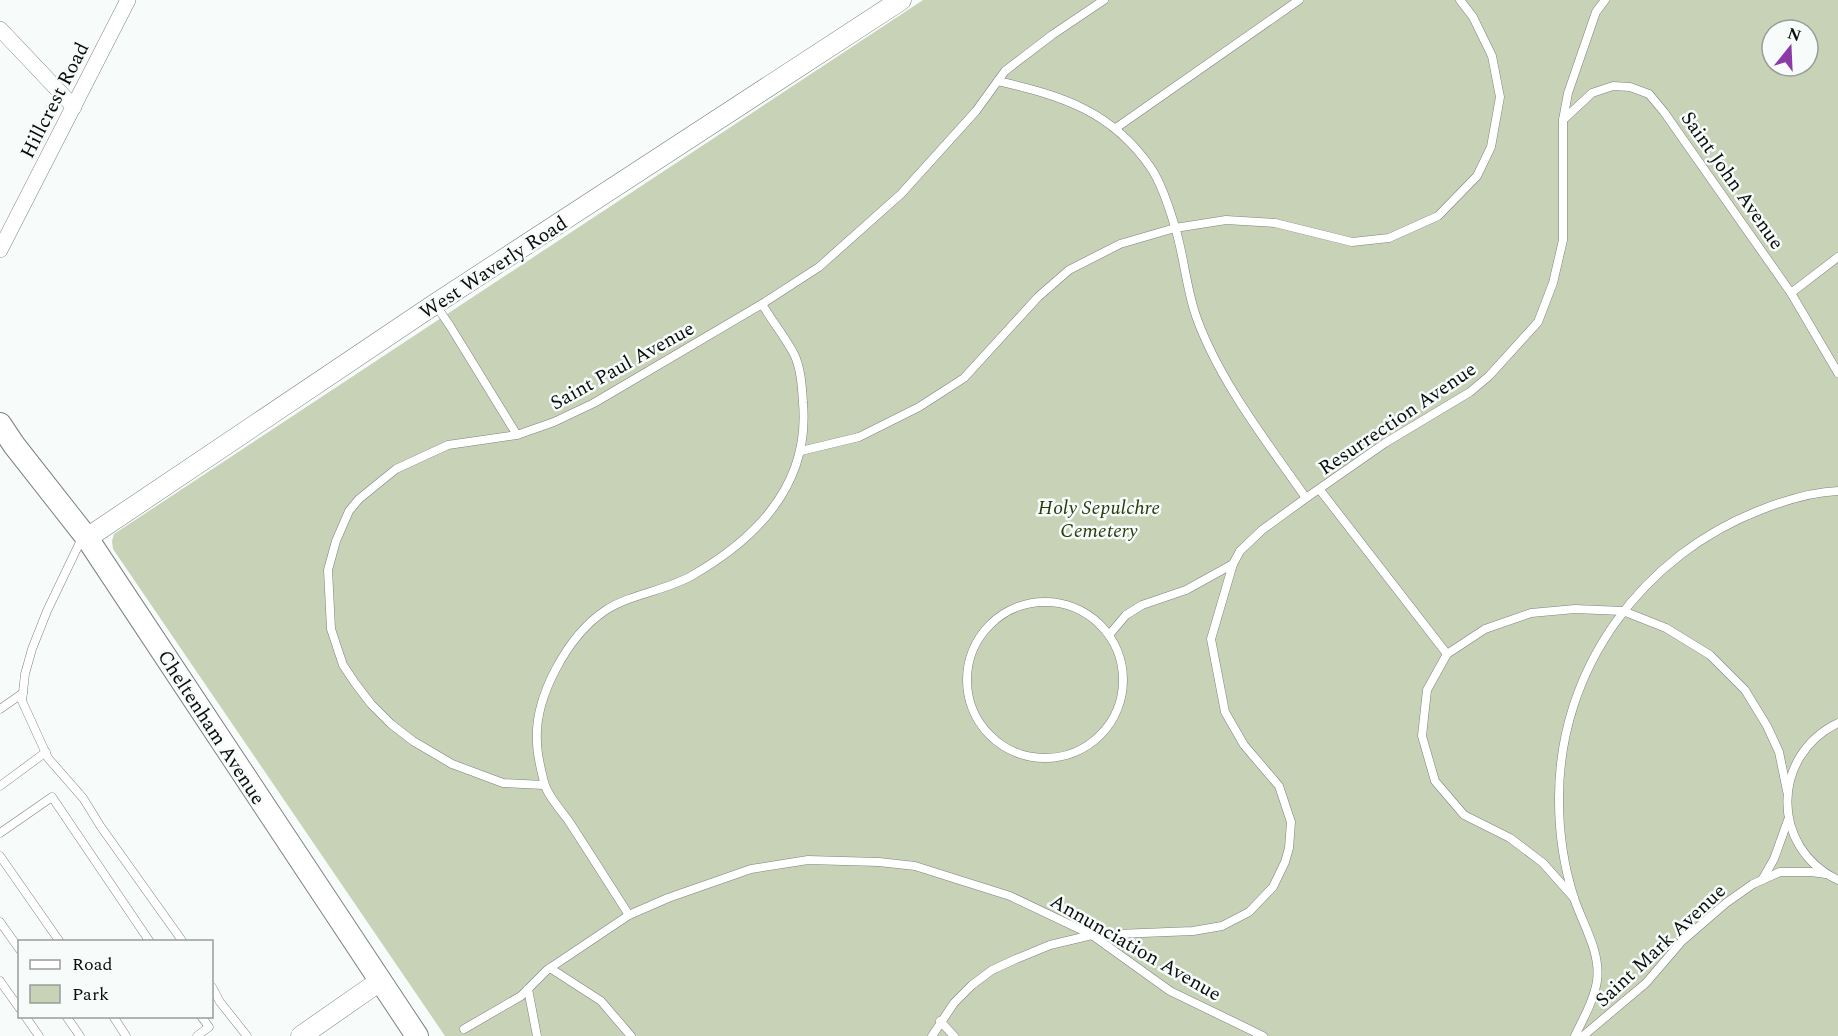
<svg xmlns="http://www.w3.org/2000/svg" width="1838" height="1036" font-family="Spectral,serif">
	<rect width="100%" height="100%" fill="#f7fcfb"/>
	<!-- green -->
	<path fill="#c7d2b6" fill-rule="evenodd" d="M923,0H1838V1036H445L113,549L112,541L114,534ZM1772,30H1808V66H1772Z"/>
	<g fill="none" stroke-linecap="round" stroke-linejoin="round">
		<!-- service casing -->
		<g stroke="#7e8281" stroke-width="9">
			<g id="service">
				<path d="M998,81C1062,96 1112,111 1151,168C1161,183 1170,210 1175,227C1184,256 1186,287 1196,316C1219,381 1267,442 1306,498"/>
				<polyline points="1563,120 1592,93 1613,86 1630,87 1649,94 1664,112 1791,293 1838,373"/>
				<polyline points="1116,128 1299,0"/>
				<polyline points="1791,293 1838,257"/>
				<polyline points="435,304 450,326 517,435"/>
				<polyline points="801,451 859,437 919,407 964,378 1038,297 1069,270 1120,244 1175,228 1226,220 1275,223 1352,242 1389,238 1438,216 1477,176 1491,147 1500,97 1492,56 1473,17 1460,0"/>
				<polyline points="1320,490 1447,654"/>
				<polyline points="82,538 47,611 32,649 25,674 22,701 48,758 83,798 101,827 183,942"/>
				<circle cx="1045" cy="680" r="78"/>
				<polyline points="1109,635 1126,615 1142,605 1186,590 1233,564"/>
				<polyline points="0,709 23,693"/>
				<path d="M1838,723C1771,755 1770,848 1838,880"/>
				<polyline points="544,785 503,783 452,764 413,741 391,724 371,704 355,683 343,665 331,629 328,570 336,541 349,511 359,499 396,469 448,445 517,435 554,422 594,403 762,304 819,267 901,194 976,111 1005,71 1052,35 1104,0"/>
				<polyline points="0,786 46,752"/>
				<polyline points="0,833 52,797 150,942"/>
				<polyline points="0,856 60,942"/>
				<polyline points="1762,880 1774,859 1788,820"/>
				<polyline points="1574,898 1543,863 1510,838 1464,815 1435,781 1422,736 1427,690 1447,654 1485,629 1531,613 1575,609 1623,611 1666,628 1710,655 1745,690 1767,726 1779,752 1787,791"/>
				<path d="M629,915C609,884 589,852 568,820C560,809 547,795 544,782C541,770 537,755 537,742C534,697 568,635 606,610C633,593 666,591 693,575C759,537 810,483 803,403C802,387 801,368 794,354C785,337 772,321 762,304"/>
				<polyline points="0,922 20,950"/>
				<polyline points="550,968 601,1001 631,1036"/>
				<polyline points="0,981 20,1009"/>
				<polyline points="212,987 220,1002 247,1036"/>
				<polyline points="528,989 537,1036"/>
				<polyline points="25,1016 39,1036"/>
				<polyline points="66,1016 80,1036"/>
				<polyline points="113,1016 126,1036"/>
				<polyline points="940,1021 954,1036"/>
				<polyline points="464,1029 521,996 547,970 629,915 668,898 751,869 808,860 879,862 915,866 1010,896 1092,935 1170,991 1263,1036"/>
				<polyline points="197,1036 209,1027 201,1016"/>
				<polyline points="932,1036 954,1003 972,985 992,970 1016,959 1050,945 1092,935 1193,931 1222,926 1249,912 1273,887 1285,862 1289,848 1291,822 1279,786 1244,745 1225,712 1211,639 1233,564 1240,551 1262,530 1306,498 1385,443 1470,392 1489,376 1538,322 1553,283 1563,240 1563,120 1568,93 1596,12 1605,0"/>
				<path d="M1575,1036C1583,1019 1594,1000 1597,981C1601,952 1583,925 1574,898C1564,867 1559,832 1559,800C1558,669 1643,554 1763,509C1786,500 1813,492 1838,491"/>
				<polyline points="1583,1036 1646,983 1682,941 1726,903 1753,884 1780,872 1811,872 1826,874"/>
			</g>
		</g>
		<!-- minor casing -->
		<g stroke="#7e8281" stroke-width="16">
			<g id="minor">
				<polyline points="0,29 74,107"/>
				<polyline points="0,250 128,0"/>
			</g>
		</g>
		<!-- tertiary casing -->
		<g stroke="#7e8281" stroke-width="21">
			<g id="tertiary">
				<polyline points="87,538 435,304 901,0"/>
				<polyline points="301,1036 380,981"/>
			</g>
		</g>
		<!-- secondary casing -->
		<g stroke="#7e8281" stroke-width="24">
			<polyline id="secondary" points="0,424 14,445 87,538 417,1036"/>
		</g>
		<!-- service -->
		<use href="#service" stroke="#fff" stroke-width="8"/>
		<!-- minor -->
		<use href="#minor" stroke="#fff" stroke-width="15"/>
		<!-- tertiary -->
		<use href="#tertiary" stroke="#fff" stroke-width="20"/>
		<!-- secondary -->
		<use href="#secondary" stroke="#fff" stroke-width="22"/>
	</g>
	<g text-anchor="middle" stroke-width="5" stroke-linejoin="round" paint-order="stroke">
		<!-- street labels -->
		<g font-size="20" fill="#0b0d0c" stroke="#f7fcfb">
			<text transform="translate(54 100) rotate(-63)" y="7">Hillcrest Road</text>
			<text transform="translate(1733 180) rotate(55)" y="7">Saint John Avenue</text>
			<text transform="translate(493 267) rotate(-33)" y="7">West Waverly Road</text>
			<text transform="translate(622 365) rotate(-29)" y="7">Saint Paul Avenue</text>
			<text transform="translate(1397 418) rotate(-34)" y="7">Resurrection Avenue</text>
			<text transform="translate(212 727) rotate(57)" y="7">Cheltenham Avenue</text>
			<text transform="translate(1660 945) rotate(-43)" y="7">Saint Mark Avenue</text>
			<text transform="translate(1136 947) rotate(30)" y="7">Annunciation Avenue</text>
		</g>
		<!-- park labels -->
		<g font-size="20" font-style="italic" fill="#2b3a0c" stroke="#f7fcfb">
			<text x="1099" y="514">Holy Sepulchre<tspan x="1099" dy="23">Cemetery</tspan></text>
		</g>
	</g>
	<!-- legend -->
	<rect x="18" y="940" width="195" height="78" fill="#f7fcfb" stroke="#999c9b" stroke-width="1.5"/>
	<rect x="30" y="960" width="30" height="9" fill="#ffffff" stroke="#999c9b" stroke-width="1.5"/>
	<text x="72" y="970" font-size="18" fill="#0b0d0c">Road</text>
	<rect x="30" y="985" width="30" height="18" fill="#c7d2b6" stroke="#999c9b" stroke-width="1.5"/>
	<text x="72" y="1000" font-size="18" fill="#0b0d0c">Park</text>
	<!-- north arrow -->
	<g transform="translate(1790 48) rotate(18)"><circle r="28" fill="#f7fcfb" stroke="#999c9b" stroke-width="1.5"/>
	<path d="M0-4.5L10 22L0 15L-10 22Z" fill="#8d39a7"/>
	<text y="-9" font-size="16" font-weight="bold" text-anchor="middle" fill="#0b0d0c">N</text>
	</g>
</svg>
